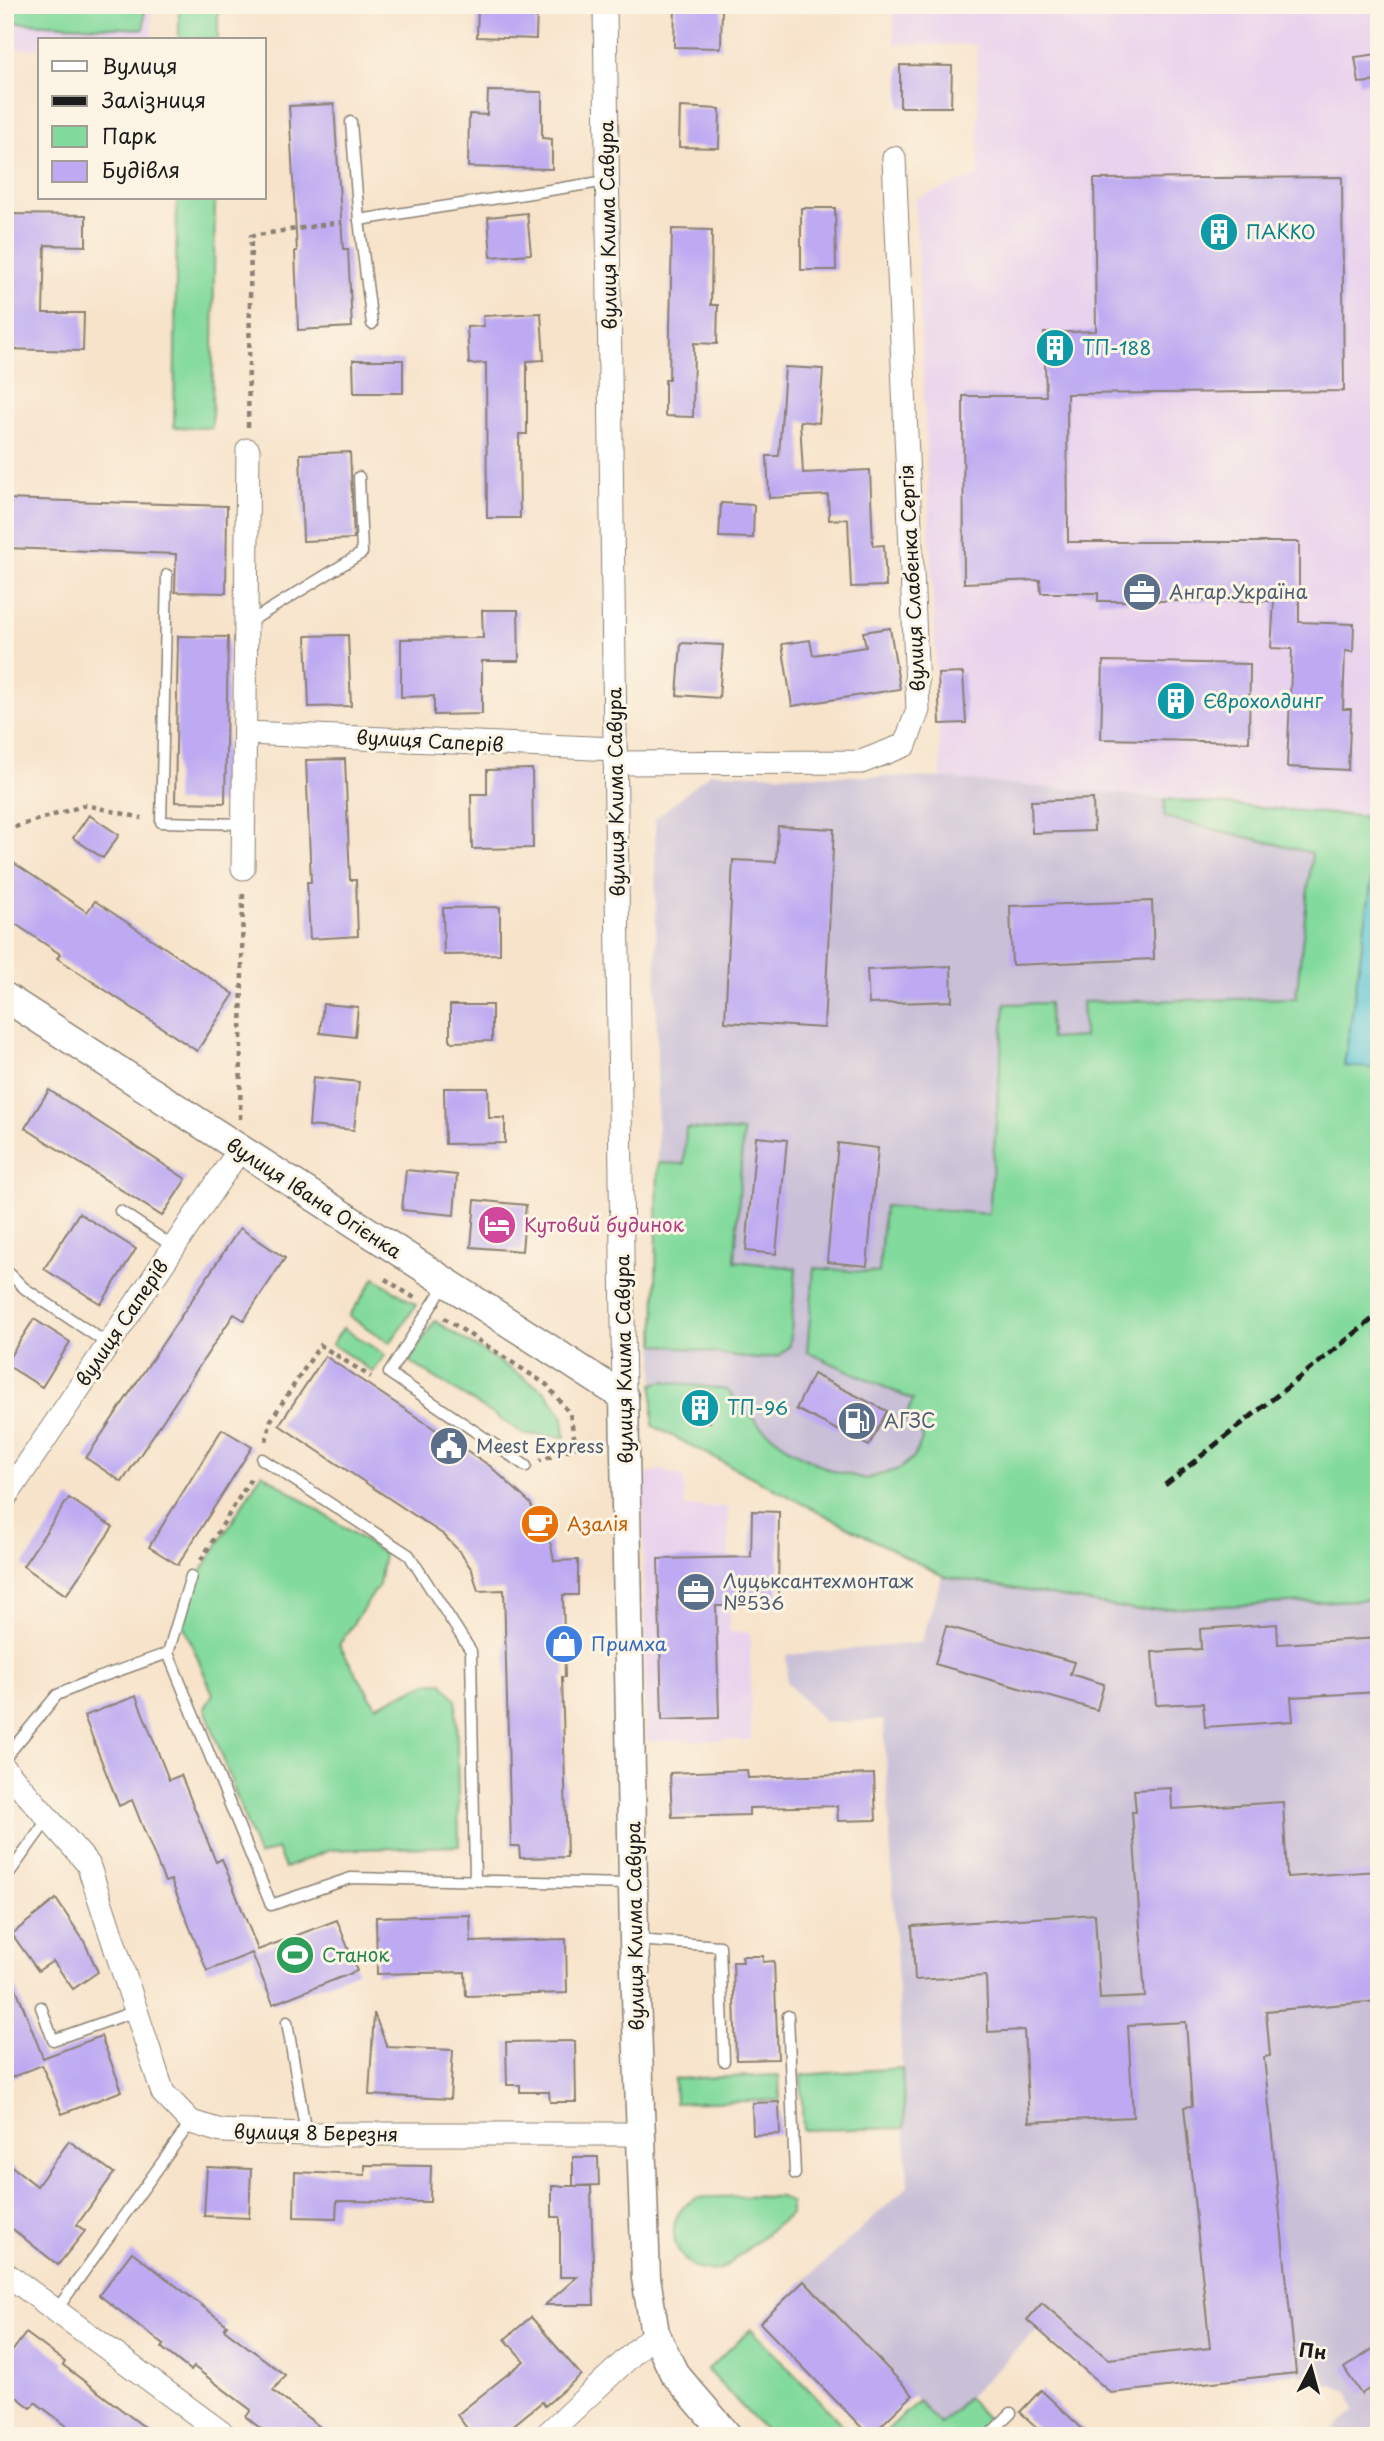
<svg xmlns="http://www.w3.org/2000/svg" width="1384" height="2441" font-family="'Playpen Sans',sans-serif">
	<rect width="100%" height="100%" fill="#fcf5e5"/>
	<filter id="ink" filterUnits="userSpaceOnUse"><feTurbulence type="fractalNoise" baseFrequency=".0143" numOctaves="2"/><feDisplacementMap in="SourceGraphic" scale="14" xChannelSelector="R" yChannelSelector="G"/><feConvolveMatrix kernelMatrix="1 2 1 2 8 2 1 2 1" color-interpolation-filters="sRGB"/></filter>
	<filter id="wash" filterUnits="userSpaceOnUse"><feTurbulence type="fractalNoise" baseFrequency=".00686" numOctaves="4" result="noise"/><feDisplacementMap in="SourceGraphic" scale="28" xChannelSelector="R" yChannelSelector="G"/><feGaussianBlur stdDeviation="1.57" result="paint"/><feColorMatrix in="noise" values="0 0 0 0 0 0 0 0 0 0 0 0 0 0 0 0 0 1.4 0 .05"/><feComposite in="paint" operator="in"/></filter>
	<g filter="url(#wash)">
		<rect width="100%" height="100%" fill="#f7e3ca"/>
		<!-- built -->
		<g fill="#e9d2ed">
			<polygon points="5,5 152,5 152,40 40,40 40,49 5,48"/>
			<polygon points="894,5 1379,5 1379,818 941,778 915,199 979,175 977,45 894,44"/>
			<polygon points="661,1470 684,1478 684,1507 728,1507 730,1632 750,1632 751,1740 646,1741 643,1485 648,1474"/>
		</g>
		<!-- industrial -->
		<polygon fill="#c9bfd7" points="710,773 941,778 1379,818 1379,2436 1327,2436 1355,2410 1348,2391 1296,2373 1111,2393 1037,2330 940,2424 804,2281 908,2186 884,1720 825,1723 787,1683 786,1655 921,1643 942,1576 653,1426 658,1163 655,819"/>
		<!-- green -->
		<g fill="#83da9d" stroke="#507b5c" stroke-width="2">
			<polygon points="5,5 145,5 144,29 5,22"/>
			<rect x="179" y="5" width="39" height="35"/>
			<polygon points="177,198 215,198 212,428 174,427"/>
			<polygon points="1165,799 1379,818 1379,879 1372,879 1344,1065 1379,1069 1379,1599 1134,1610 943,1576 653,1426 653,1384 664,1381 727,1390 760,1426 791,1450 830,1470 866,1479 899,1469 914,1457 923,1438 919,1426 905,1419 913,1400 807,1352 814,1268 879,1273 884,1206 989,1214 1005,1004 1049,1003 1050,1039 1084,1037 1082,1002 1296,998 1312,853 1164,817"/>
			<polygon points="686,1128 743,1132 735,1261 796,1268 790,1345 779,1356 756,1359 655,1344 658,1163 684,1164"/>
			<polygon points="375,1278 416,1305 390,1343 349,1316"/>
			<polygon points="435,1321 545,1391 563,1416 565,1437 524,1434 409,1361"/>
			<polygon points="343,1328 385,1355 373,1372 332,1344"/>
			<polygon points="262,1473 384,1554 379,1585 339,1645 376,1706 428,1683 442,1682 456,1700 459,1846 330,1850 285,1868 277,1849 258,1856 205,1708 213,1694 183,1624 198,1577"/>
			<polygon points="902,2068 905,2128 803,2130 801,2075"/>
			<polygon points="779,2075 780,2100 675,2103 674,2079"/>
			<path d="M781,2197L791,2203V2214C774,2227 757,2241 740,2255C735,2259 729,2266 723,2268C681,2284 652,2220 695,2199C704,2195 767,2197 781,2197Z"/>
			<polygon points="751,2329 853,2436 770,2436 707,2370"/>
			<polygon points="967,2398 992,2424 979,2436 881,2436 918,2401 940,2424"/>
		</g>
		<!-- water -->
		<polygon fill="#5ac5d4" stroke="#3b7078" stroke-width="2" points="1372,878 1379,879 1379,1069 1344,1066"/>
		<g id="blocks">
			<!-- building -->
			<g fill="#bdaaf2">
				<polygon points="478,5 537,5 536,39 477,37"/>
				<polygon points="675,5 722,5 721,48 674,47"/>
				<polygon points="1379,54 1379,81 1359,83 1355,57"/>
				<polygon points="900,65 952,66 951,107 900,107"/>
				<polygon points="488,91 542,92 542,138 552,139 552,169 468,167 469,114 487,115"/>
				<polygon points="334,104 343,249 348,249 352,327 298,330 295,251 297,251 289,106"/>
				<polygon points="680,107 720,109 719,148 679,147"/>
				<polygon points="1342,177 1344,391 1067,394 1068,542 1299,542 1299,622 1354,624 1353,652 1345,651 1343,709 1351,709 1348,770 1287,767 1292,649 1271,648 1274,601 1098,601 1098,593 1041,593 1040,580 964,583 963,396 1046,396 1044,333 1096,331 1094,179"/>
				<polygon points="801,208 835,208 836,270 801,270"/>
				<polygon points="527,213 531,254 491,257 488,217"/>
				<polygon points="5,214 86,215 86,246 45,245 43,313 84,313 83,351 5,349"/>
				<polygon points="672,229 712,230 711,305 718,305 717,344 694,343 693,417 665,416 665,380 669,380"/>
				<polygon points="541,313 544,360 527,361 527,434 519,434 520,518 487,518 486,363 469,364 467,327 484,326 483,316"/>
				<polygon points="353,360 403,360 403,393 354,393"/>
				<polygon points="785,367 823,369 819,423 800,421 803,473 870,470 873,546 884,545 886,586 851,587 848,519 829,520 828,495 769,498 767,456 779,456"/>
				<polygon points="350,452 354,539 303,541 300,454"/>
				<polygon points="5,499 227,506 226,593 175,592 176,554 5,548"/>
				<polygon points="721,503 754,505 753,538 719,537"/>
				<polygon points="482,610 518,610 519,661 482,661 482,714 434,715 434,696 401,697 401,639 483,638"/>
				<polygon points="890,628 900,689 792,706 782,644 810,640 813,655 866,647 863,632"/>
				<polygon points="348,635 351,706 309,707 306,636"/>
				<polygon points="178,636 228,637 225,803 175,802"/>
				<polygon points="681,643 723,645 719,698 677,695"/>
				<polygon points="1103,661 1250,664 1249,742 1101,739"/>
				<polygon points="963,673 966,723 940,724 938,674"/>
				<polygon points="345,759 350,880 356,880 358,936 310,939 307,882 311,882 306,760"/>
				<polygon points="532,769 533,848 472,849 471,794 487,794 487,770"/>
				<polygon points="1093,799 1094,831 1032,833 1031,801"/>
				<polygon points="89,815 119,835 103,858 73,838"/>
				<polygon points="778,826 834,829 824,1028 725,1022 733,860 776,862"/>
				<polygon points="5,857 87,912 95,901 234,994 197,1051 57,958 60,954 5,917"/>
				<polygon points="1152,901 1154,959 1012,965 1010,906"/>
				<polygon points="500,907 500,954 444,955 443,908"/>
				<polygon points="951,966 952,1001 869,1004 867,970"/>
				<polygon points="323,1004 358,1007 355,1037 320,1033"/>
				<polygon points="450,1005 492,1005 492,1041 450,1042"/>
				<polygon points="313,1077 359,1082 354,1130 309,1126"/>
				<polygon points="444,1088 488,1088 489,1118 505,1118 505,1143 445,1144"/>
				<polygon points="49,1090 186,1179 162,1216 25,1128"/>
				<polygon points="756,1137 787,1140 776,1254 746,1251"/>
				<polygon points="838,1143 878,1148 867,1266 827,1262"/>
				<polygon points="406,1170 457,1175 454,1215 402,1210"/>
				<polygon points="475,1200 526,1205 522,1251 471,1247"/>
				<polygon points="79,1213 136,1249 101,1304 44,1269"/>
				<polygon points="240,1228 285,1258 244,1320 234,1314 122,1482 86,1458"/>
				<polygon points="34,1319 70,1342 42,1387 5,1364"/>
				<polygon points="325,1356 490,1466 530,1503 551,1545 554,1561 578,1560 578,1595 563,1595 565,1677 562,1677 567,1857 520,1858 519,1846 511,1846 504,1590 478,1591 472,1570 460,1552 444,1535 279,1425"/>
				<polygon points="813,1374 887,1411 869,1446 796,1409"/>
				<polygon points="689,1395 711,1396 710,1422 688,1421"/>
				<polygon points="222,1429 252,1447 178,1565 149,1547"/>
				<polygon points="69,1498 113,1527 66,1595 23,1566"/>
				<polygon points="752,1511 779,1512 778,1606 716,1606 719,1718 662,1720 658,1559 751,1557"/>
				<polygon points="1277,1624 1278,1644 1379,1638 1379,1692 1291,1697 1293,1721 1205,1727 1203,1703 1156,1705 1152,1652 1201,1649 1200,1629"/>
				<polygon points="946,1626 1074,1662 1070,1674 1104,1684 1097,1710 935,1664"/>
				<polygon points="136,1696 169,1780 181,1775 216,1862 222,1859 258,1950 337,1920 357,1971 273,2004 252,1953 207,1971 171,1880 165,1882 132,1800 119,1806 84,1716"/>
				<polygon points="747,1770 748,1778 874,1774 876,1820 838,1821 837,1806 749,1808 749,1815 672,1817 670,1773"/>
				<polygon points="1171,1788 1172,1809 1283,1802 1287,1877 1379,1871 1379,2001 1266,2011 1270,2056 1264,2057 1296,2373 1111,2393 1027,2320 1042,2303 1108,2359 1210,2348 1184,2107 1192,2106 1186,2022 1128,2025 1133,2117 1029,2122 1024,2030 988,2032 986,1976 915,1980 912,1926 1095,1914 1100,1999 1145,1997 1132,1812 1136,1812 1134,1790"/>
				<polygon points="56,1899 84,1941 98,1972 73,1989 53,1961 38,1971 12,1934"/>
				<polygon points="470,1915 471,1942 566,1939 567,1993 466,1996 465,1972 377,1974 376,1917"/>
				<polygon points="742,1956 763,1956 763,1962 774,1961 778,2059 736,2060 733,1962 743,1962"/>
				<polygon points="7,1965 43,2058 101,2036 122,2091 62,2114 42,2065 5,2080"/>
				<polygon points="374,2013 387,2047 453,2050 450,2099 369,2095"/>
				<polygon points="575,2041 576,2102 550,2102 549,2092 520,2092 520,2085 507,2085 506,2042"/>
				<polygon points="779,2102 780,2134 753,2135 752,2103"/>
				<polygon points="69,2141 114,2173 77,2225 85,2231 58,2265 5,2223 5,2161 37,2186"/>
				<polygon points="573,2157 598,2157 599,2185 573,2186"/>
				<polygon points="365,2165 431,2166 430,2202 337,2201 336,2218 294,2217 295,2172 365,2175"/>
				<polygon points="207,2167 251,2169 249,2218 204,2216"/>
				<polygon points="552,2186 591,2186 594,2305 545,2305 577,2277 560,2277 560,2217 552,2217"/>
				<polygon points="132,2252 227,2325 224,2329 285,2375 273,2391 332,2436 270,2436 246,2417 251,2410 194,2367 191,2371 162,2348 164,2345 99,2295"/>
				<polygon points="804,2281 913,2395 870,2436 760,2323"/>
				<polygon points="531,2317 581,2375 545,2406 542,2402 500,2436 473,2436 457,2415 524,2361 505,2339"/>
				<polygon points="26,2333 65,2362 63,2365 156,2436 80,2436 35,2402 31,2408 5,2388 5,2361"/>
				<polygon points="1379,2345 1379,2383 1361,2394 1344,2368"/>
				<polygon points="1041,2390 1090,2436 1046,2436 1020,2412"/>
			</g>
		</g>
	</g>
	<g filter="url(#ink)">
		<use href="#blocks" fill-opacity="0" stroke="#8a8073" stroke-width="2"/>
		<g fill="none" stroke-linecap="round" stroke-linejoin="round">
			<!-- service casing -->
			<g stroke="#8a8073" stroke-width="13">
				<g id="service">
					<polyline points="351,122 359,220 372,324"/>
					<polyline points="359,220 607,181"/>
					<polyline points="167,575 161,822 244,824"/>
					<polyline points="246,624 362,553 359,477"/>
					<polyline points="120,1211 174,1247"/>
					<polyline points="5,1269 24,1288 108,1344"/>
					<polyline points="446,1283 389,1373 526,1466"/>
					<polyline points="262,1459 409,1555 471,1651 475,1880"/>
					<polyline points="168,1653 191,1576"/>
					<polyline points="5,1758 57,1695 92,1680 168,1653 271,1905 351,1878 631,1884"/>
					<polyline points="5,1879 48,1819"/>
					<polyline points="636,1940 720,1946 724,2061"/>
					<polyline points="41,2007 53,2040 136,2011"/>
					<polyline points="788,2016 795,2174"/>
					<polyline points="287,2022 306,2134"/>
					<polyline points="55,2312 191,2122"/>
					<polyline points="988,2436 1011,2413"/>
				</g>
			</g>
			<!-- minor casing -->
			<g stroke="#8a8073" stroke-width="25">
				<g id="minor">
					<polyline points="605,5 624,1397"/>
					<polyline points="245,733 615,749"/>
					<polyline points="615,763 861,762 905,745 918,710 894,158"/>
					<polyline points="243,868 248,450"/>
					<polyline points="5,1498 240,1149"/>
					<polyline points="5,1769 88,1864 163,2093 191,2122 221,2131 306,2134 640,2134"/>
					<polyline points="5,2273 226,2436"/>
					<polyline points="545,2436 655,2333"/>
				</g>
			</g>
			<!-- tertiary casing -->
			<g stroke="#8a8073" stroke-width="31">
				<polyline id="tertiary" points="5,997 624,1397 634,1939 646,2278 655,2333 674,2373 728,2436"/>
			</g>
			<!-- path -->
			<g stroke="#8a8073" stroke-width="4.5" stroke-dasharray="5 5" stroke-linecap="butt">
				<polyline points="248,427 251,236 341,222"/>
				<polyline points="5,830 86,805 142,818"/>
				<polyline points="240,1119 243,890"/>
				<polyline points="385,1279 416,1299"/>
				<polyline points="444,1318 547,1385 570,1414 576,1447 540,1461"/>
				<polyline points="266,1441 271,1420 320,1345 371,1377"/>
				<polyline points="201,1560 253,1475"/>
			</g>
			<!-- service -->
			<use href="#service" stroke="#fff" stroke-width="10"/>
			<!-- minor -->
			<use href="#minor" stroke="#fff" stroke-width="23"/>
			<!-- tertiary -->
			<use href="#tertiary" stroke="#fff" stroke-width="28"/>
			<!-- rail -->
			<polyline stroke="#1c1c1c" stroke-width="5" stroke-dasharray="10 5" stroke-linecap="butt" points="1165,1485 1379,1314"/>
		</g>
	</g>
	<!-- icons -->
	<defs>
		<g id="building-disc" transform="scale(2.0125)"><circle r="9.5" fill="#0f9aa8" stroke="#fcf5e5"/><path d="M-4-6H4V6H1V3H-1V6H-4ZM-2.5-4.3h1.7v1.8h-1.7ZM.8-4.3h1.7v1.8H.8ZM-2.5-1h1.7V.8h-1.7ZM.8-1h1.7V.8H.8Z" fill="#fff"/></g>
		<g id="office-disc" transform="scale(2.0125)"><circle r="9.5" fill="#5c6f8a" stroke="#fcf5e5"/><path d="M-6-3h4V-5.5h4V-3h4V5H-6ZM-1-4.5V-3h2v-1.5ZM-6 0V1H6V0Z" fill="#fff"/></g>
		<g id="hotel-disc" transform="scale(2.0125)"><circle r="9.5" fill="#d1479c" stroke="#fcf5e5"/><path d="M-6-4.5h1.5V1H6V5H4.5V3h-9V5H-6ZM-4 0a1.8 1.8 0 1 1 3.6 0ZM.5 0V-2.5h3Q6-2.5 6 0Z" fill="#fff"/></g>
		<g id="fuel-disc" transform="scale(2.0125)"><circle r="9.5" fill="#5c6f8a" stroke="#fcf5e5"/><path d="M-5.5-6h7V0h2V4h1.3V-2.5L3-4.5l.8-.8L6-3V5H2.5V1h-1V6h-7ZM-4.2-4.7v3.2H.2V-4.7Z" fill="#fff"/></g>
		<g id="civic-disc" transform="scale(2.0125)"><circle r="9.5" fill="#5c6f8a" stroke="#fcf5e5"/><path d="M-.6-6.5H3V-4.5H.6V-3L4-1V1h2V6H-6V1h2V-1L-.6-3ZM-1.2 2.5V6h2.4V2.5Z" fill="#fff"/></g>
		<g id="cafe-disc" transform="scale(2.0125)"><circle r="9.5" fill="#e8710a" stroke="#fcf5e5"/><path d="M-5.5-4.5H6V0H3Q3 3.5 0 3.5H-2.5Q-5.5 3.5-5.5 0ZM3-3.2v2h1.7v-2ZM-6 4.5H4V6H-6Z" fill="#fff"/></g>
		<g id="shop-disc" transform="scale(2.0125)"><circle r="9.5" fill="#3f7fe0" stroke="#fcf5e5"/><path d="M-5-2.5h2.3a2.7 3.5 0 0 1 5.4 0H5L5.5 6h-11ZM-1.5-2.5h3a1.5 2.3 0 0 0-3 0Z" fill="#fff"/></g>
		<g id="stadium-disc" transform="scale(2.0125)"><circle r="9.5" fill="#2e9e5b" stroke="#fcf5e5"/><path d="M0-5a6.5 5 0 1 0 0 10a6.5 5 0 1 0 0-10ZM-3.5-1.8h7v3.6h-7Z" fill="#fff"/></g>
	</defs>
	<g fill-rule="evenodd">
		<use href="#building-disc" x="1219" y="232"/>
		<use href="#building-disc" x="1055" y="348"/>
		<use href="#office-disc" x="1142" y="592"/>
		<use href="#building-disc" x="1176" y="701"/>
		<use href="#hotel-disc" x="497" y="1225"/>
		<use href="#building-disc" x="700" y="1408"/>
		<use href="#fuel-disc" x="857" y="1421"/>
		<use href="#civic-disc" x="449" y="1446"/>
		<use href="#cafe-disc" x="540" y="1524"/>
		<use href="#office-disc" x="696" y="1592"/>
		<use href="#shop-disc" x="564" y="1644"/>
		<use href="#stadium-disc" x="295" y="1955"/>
	</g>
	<g text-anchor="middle" stroke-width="6" stroke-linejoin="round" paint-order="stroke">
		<!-- street labels -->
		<g font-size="19" fill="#1c1c1c" stroke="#fcf5e5">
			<text transform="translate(608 225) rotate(-91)" y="7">вулиця Клима Савура</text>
			<text transform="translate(912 578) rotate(-93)" y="7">вулиця Слабенка Сергія</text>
			<text transform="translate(430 741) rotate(3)" y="7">вулиця Саперів</text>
			<text transform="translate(616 792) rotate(-91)" y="7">вулиця Клима Савура</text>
			<text transform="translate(314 1198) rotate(33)" y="7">вулиця Івана Огієнка</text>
			<text transform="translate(122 1323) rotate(-56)" y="7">вулиця Саперів</text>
			<text transform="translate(624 1359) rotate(-91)" y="7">вулиця Клима Савура</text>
			<text transform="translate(635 1926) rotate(-91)" y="7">вулиця Клима Савура</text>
			<text transform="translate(316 2133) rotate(1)" y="7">вулиця 8 Березня</text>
		</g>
		<!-- culture labels -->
		<g font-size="19" fill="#0d838f" stroke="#fcf5e5" text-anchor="start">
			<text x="1246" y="239">ПАККО</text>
			<text x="1082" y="355">ТП-188</text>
			<text x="1203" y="708">Єврохолдинг</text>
			<text x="727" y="1415">ТП-96</text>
		</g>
		<!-- service labels -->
		<g font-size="19" fill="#4e5e75" stroke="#fcf5e5" text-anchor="start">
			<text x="1169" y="599">Ангар.Україна</text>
			<text x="884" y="1428">АГЗС</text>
			<text x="476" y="1453">Meest Express</text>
			<text x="723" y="1588">Луцьксантехмонтаж<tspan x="723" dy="22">№536</tspan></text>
		</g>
		<!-- hotel labels -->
		<g font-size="19" fill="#b23c85" stroke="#fcf5e5" text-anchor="start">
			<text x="524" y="1232">Кутовий будинок</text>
		</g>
		<!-- food labels -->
		<g font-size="19" fill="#c56008" stroke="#fcf5e5" text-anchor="start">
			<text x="567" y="1531">Азалія</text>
		</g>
		<!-- shop labels -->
		<g font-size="19" fill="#366cbe" stroke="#fcf5e5" text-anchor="start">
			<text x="591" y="1651">Примха</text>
		</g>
		<!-- leisure labels -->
		<g font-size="19" fill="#27864d" stroke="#fcf5e5" text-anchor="start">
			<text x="322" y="1962">Станок</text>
		</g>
	</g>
	<!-- margin -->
	<rect width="1384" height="2441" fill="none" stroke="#fcf5e5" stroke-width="28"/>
	<!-- legend -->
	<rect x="38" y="38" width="228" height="161" fill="#fcf5e5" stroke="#a29e95" stroke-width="2"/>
	<rect x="52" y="61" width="35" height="10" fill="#ffffff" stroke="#a29e95" stroke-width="2"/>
	<text x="102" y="74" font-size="21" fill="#1c1c1c">Вулиця</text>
	<rect x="52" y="96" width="35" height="10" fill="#1c1c1c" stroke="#a29e95" stroke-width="2"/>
	<text x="102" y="108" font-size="21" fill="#1c1c1c">Залізниця</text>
	<rect x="52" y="126" width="35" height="21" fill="#83da9d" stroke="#a29e95" stroke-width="2"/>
	<text x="102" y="144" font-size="21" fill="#1c1c1c">Парк</text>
	<rect x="52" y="161" width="35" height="21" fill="#bdaaf2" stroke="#a29e95" stroke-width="2"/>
	<text x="102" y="178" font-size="21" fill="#1c1c1c">Будівля</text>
	<!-- north arrow -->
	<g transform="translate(1311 2368) rotate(6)" stroke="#fcf5e5" stroke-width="5" paint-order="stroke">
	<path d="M0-5L12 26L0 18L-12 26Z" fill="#1c1c1c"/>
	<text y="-10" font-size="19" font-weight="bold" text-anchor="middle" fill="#1c1c1c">Пн</text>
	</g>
</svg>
